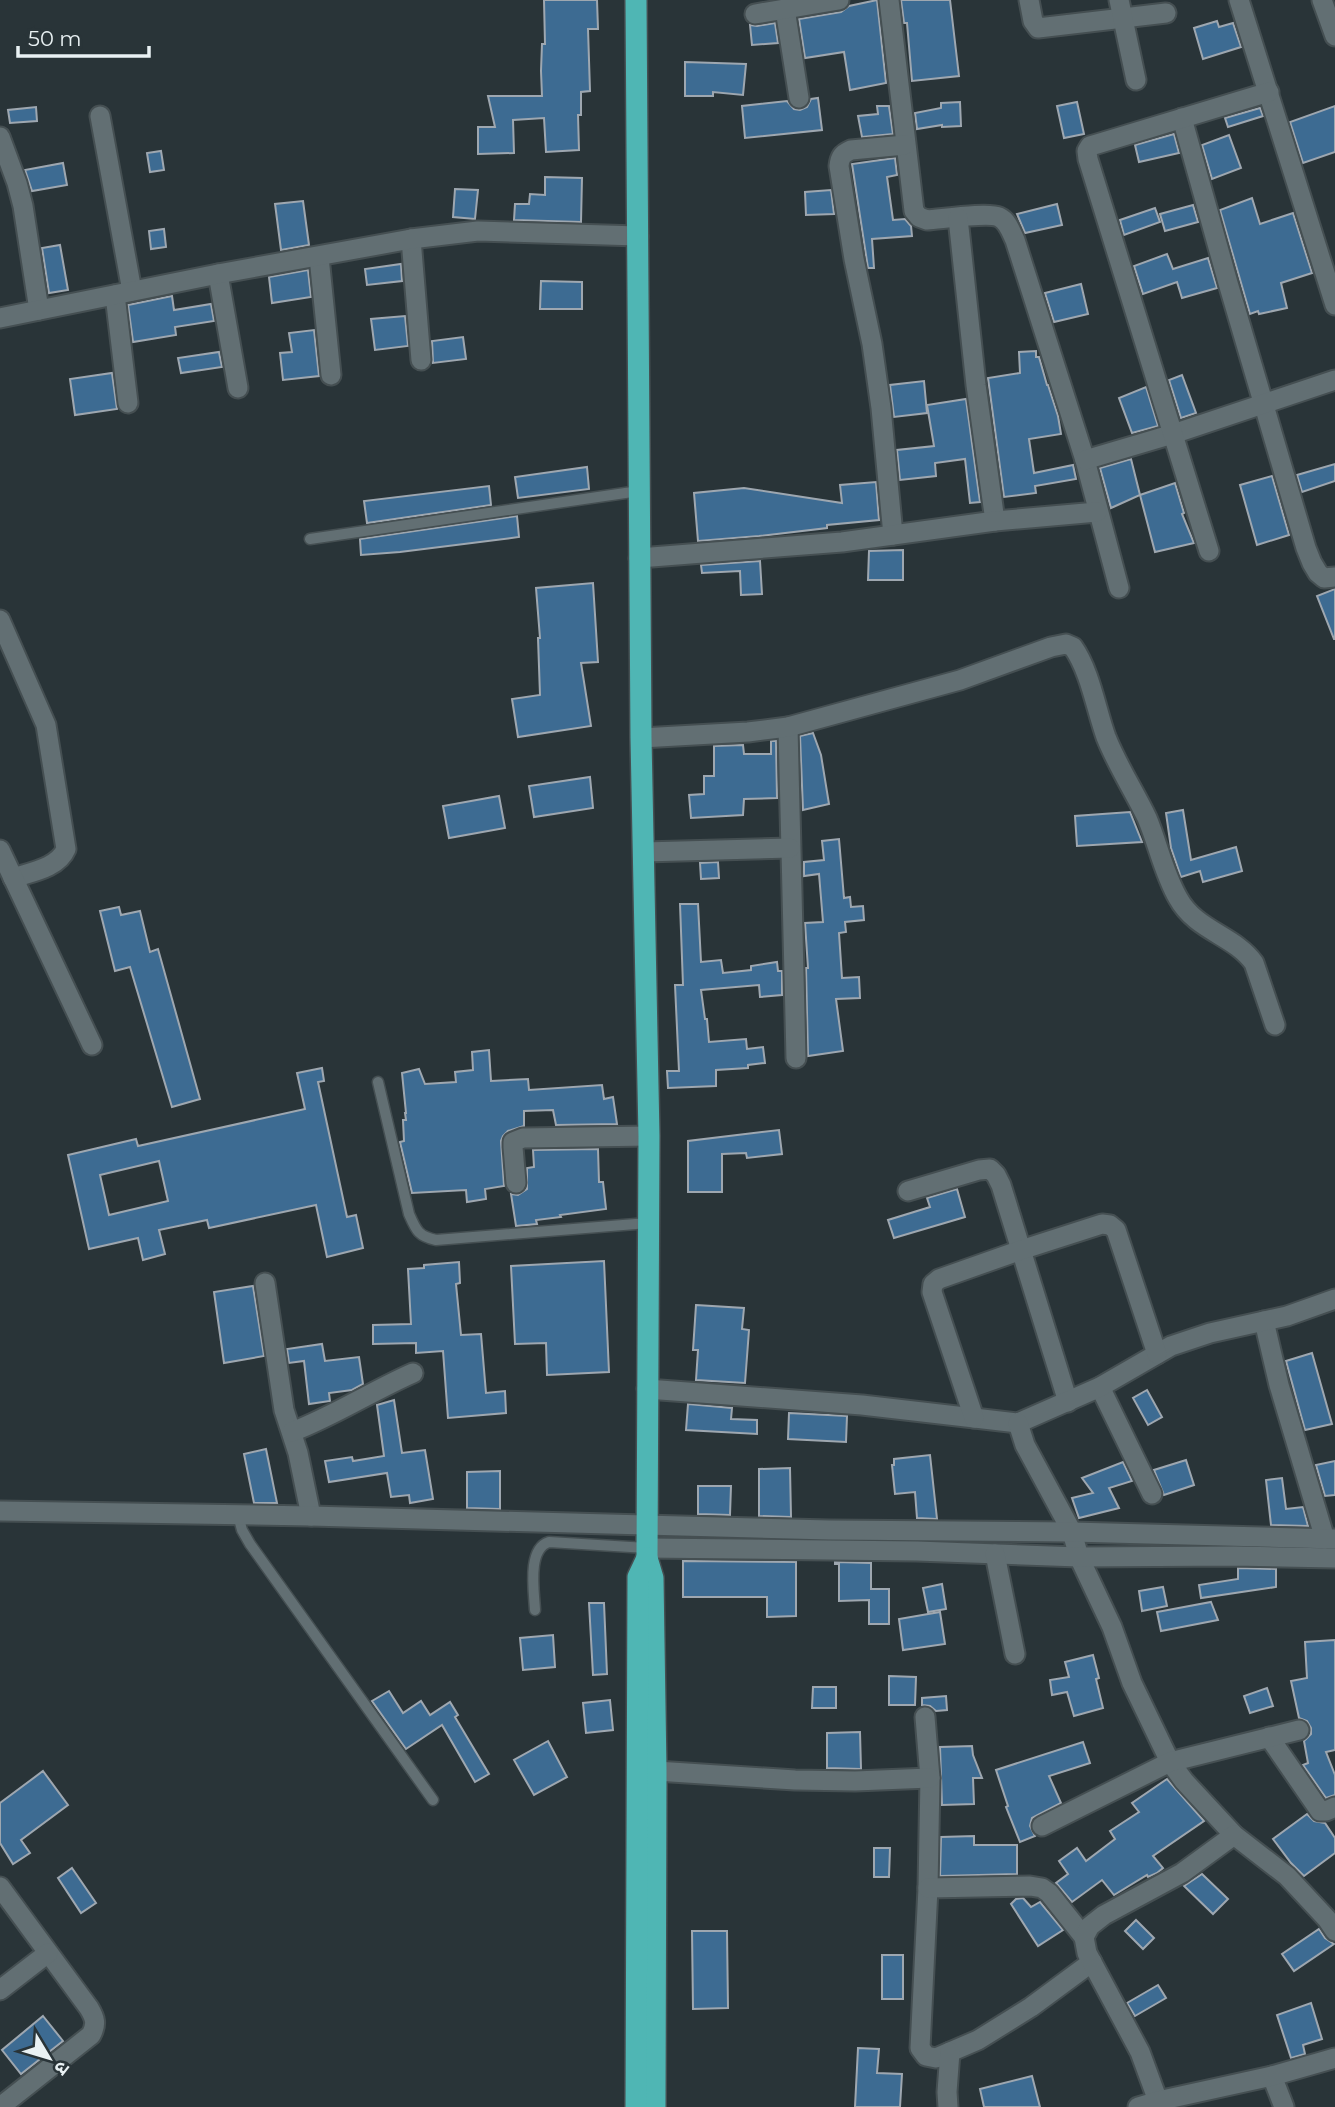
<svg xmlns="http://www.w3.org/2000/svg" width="1335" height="2107" font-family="Montserrat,'Noto Sans Devanagari',sans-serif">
	<rect width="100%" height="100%" fill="#293438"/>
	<!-- building -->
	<g fill="#3d6b92" stroke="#9ea7b0" stroke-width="2" fill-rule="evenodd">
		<polygon points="544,0 597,0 598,29 588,29 590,91 581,92 581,115 578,115 579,150 546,152 544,118 513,120 514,153 478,154 478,127 495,127 488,96 542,96 541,71 542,44 545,44"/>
		<polygon points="877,0 886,83 850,90 844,52 805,58 799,19 841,12 849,6"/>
		<polygon points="901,0 950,0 959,76 912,81 907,23 904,23"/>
		<polygon points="1217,21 1219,27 1233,23 1241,47 1203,59 1194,28"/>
		<polygon points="775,23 778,43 752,45 750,25 757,26"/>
		<polygon points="685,62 746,64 743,95 713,92 713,96 685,96"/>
		<polygon points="818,98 822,130 745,138 742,106 787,101 794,109 800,110 807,107 811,99"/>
		<polygon points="960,102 961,126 942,127 942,125 917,129 915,113 941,108 941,103"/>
		<polygon points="1077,102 1084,134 1064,138 1057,106"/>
		<polygon points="877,106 889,106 893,134 862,137 858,116 878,114"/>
		<polygon points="1335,106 1335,152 1303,163 1290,122"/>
		<polygon points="36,107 37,121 10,123 8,110"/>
		<polygon points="1260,108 1263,116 1228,127 1225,118"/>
		<polygon points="1174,134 1179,153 1139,162 1135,145"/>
		<polygon points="1229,135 1241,168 1212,179 1202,145"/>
		<polygon points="161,151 164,170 150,172 147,153"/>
		<polygon points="895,158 897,175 887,177 893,220 905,219 911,226 912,236 872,239 874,268 868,268 852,164"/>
		<polygon points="63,163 67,185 32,191 25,170"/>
		<polygon points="545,177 582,178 581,222 514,220 515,204 529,204 530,194 545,195"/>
		<polygon points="455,189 478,190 475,219 453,217"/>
		<polygon points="831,190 834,214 806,215 805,192"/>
		<polygon points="1252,198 1260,224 1293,213 1312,273 1281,283 1287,308 1259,314 1258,311 1250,314 1220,210"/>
		<polygon points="303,201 309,245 281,250 275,204"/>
		<polygon points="1057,204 1062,225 1025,233 1017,214"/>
		<polygon points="1193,205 1198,222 1165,231 1160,214"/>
		<polygon points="1155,208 1160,222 1124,235 1120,220"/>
		<polygon points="164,229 166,247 151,249 149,231"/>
		<polygon points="60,245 68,290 49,293 42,248"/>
		<polygon points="1167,254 1173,269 1208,258 1217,288 1182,298 1177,282 1143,294 1134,266"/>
		<polygon points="401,264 402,281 367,285 365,269"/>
		<polygon points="308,270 311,297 272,303 269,277"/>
		<polygon points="541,281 582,282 582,309 540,309"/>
		<polygon points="1081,284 1088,314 1054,322 1045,293"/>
		<polygon points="172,296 174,310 211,304 214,321 175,327 176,335 133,342 128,305"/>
		<polygon points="405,316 408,346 375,350 371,319"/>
		<polygon points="314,330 319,376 283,380 280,353 292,352 289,333"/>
		<polygon points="463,337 466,359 433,363 432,341"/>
		<polygon points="1036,351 1036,357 1039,357 1047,385 1048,385 1058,416 1061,434 1029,439 1034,473 1073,465 1076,479 1035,486 1036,493 1004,497 988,378 1020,373 1019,352"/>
		<polygon points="219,352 222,367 181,373 178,358"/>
		<polygon points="112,373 117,409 75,415 70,379"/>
		<polygon points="1182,375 1196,413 1181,418 1169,380"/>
		<polygon points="924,381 927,413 894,417 890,385"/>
		<polygon points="1146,387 1158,426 1132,433 1119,398"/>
		<polygon points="966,399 980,502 970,503 965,459 935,463 936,476 900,480 897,450 934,446 927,405"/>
		<polygon points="1131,459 1140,495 1111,508 1100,468"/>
		<polygon points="1335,464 1335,481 1302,492 1297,475"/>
		<polygon points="587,467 589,489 518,498 515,477"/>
		<polygon points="1272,476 1289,535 1257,545 1240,485"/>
		<polygon points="876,482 879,520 827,525 827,528 759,536 698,541 694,493 744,488 842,503 840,485"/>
		<polygon points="1175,483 1184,513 1182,514 1194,543 1155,552 1140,495"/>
		<polygon points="489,486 491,505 367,523 364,501"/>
		<polygon points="517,516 519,537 400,552 361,555 360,539"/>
		<polygon points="903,550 903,580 868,580 869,551"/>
		<polygon points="760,561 762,594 741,595 740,571 702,573 701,565"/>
		<polygon points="593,583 598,662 581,663 591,726 518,737 512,699 540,695 538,638 540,638 536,588"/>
		<polygon points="1335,589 1335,639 1334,639 1317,596"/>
		<polygon points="813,733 821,755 829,804 803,810 800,736"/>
		<polygon points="771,741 776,741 777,798 744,799 743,815 691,818 689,795 704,794 704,776 714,776 714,746 743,745 744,754 771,754"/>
		<polygon points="590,777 593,808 534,817 529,786"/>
		<polygon points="499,796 505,828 449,838 443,806"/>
		<polygon points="1183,810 1191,860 1236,847 1242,871 1203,882 1200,871 1181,877 1171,848 1166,813"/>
		<polygon points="1130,812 1142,842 1077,846 1075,816"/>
		<polygon points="839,839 844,898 850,897 851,907 863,906 864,920 845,922 846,932 839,933 842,978 859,977 860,998 836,999 843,1051 808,1056 806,968 808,968 805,923 823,922 819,874 804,876 804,862 824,860 822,841"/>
		<polygon points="718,862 719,878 701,879 700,863"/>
		<polygon points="680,904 698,904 701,962 721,960 723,973 751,970 751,966 777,962 778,971 782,971 782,995 760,997 759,985 701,990 705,1019 707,1019 709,1042 746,1039 747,1049 763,1047 765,1063 748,1065 748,1068 716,1070 716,1086 668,1088 667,1071 679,1071 675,985 683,985"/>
		<polygon points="119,907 121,915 140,911 150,952 158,949 200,1099 172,1107 130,967 115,971 100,911"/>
		<polygon points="489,1050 491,1081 528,1079 529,1090 602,1085 604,1099 613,1097 617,1124 556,1125 553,1110 524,1111 524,1126 508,1131 503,1136 501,1141 504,1186 485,1189 486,1199 467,1202 466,1190 412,1193 400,1142 404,1141 403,1120 406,1120 405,1113 406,1113 402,1073 419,1069 425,1084 456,1082 455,1072 473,1070 472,1052"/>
		<path d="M322,1068L324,1081L318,1082L347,1217L356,1215L363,1248L327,1257L316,1205L209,1228L207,1220L159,1230L165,1254L143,1260L138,1238L89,1249L68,1155L136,1139L138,1146L305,1109L297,1073ZM159,1161L168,1201L109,1215L100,1175Z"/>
		<polygon points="779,1130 782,1154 747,1158 746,1153 722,1154 722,1192 688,1192 688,1141"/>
		<polygon points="598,1149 599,1182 603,1182 606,1209 560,1215 561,1217 536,1220 537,1224 516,1226 511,1194 518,1195 527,1189 527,1168 534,1167 533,1150"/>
		<polygon points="957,1189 965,1217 894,1238 888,1220 930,1207 927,1198"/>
		<polygon points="604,1261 609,1372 547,1375 546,1343 515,1344 511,1266"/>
		<polygon points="459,1262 460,1283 456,1284 461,1335 481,1334 486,1393 505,1391 506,1413 448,1418 443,1351 416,1353 416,1343 373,1344 373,1325 411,1324 408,1269 424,1268 424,1265"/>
		<polygon points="253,1286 264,1356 224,1363 214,1292"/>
		<polygon points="696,1305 744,1308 742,1329 749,1330 745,1383 696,1380 698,1350 693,1350"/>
		<polygon points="322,1344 325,1361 359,1357 363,1384 352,1390 329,1393 330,1401 309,1404 304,1361 289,1363 287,1349"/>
		<polygon points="1312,1353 1332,1424 1305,1430 1286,1361"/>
		<polygon points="1147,1390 1162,1417 1148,1425 1133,1398"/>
		<polygon points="394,1400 402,1453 425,1450 433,1499 410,1503 409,1495 391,1497 387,1473 329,1482 325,1461 352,1457 353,1461 384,1456 377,1405"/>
		<polygon points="688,1404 732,1408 731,1419 757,1420 757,1434 686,1430"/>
		<polygon points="789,1413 847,1416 846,1442 788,1439"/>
		<polygon points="266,1449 277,1503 254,1503 244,1454"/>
		<polygon points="930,1455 937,1519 917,1518 915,1492 895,1494 892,1465 894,1465 894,1459"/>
		<polygon points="1186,1460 1194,1485 1164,1495 1154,1470"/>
		<polygon points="1335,1461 1335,1495 1325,1496 1316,1465"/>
		<polygon points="1123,1462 1132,1481 1109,1488 1119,1508 1079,1518 1072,1498 1093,1493 1082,1478"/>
		<polygon points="790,1468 791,1517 759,1516 759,1469"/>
		<polygon points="500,1471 500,1509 467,1508 467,1472"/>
		<polygon points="1282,1478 1286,1509 1303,1507 1308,1526 1271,1525 1266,1480"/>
		<polygon points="698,1486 731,1486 730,1515 698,1514"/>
		<polygon points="683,1561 796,1562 796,1616 767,1617 767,1597 683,1597"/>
		<polygon points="835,1562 871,1563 871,1589 889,1589 889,1624 869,1624 869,1600 839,1601 839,1564 835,1564"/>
		<polygon points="1238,1568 1276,1569 1276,1587 1201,1598 1199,1585 1238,1579"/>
		<polygon points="942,1584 946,1609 928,1612 923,1588"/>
		<polygon points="1163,1587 1167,1606 1142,1611 1139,1591"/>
		<polygon points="1211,1602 1218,1620 1161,1631 1157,1612"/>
		<polygon points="589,1603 604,1603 607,1674 593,1675"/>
		<polygon points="940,1612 945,1644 903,1650 899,1619"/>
		<polygon points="553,1635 555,1667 523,1670 520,1638"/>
		<polygon points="1335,1640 1335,1750 1326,1752 1335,1775 1335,1795 1326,1798 1303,1765 1308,1763 1304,1741 1311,1734 1311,1728 1307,1721 1299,1718 1291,1681 1307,1678 1305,1642"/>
		<polygon points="1093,1655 1099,1678 1096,1679 1103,1708 1074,1716 1067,1692 1052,1695 1050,1680 1069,1677 1065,1662"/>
		<polygon points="889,1676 916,1677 915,1705 889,1705"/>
		<polygon points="813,1687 836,1687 836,1708 812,1708"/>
		<polygon points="1267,1688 1273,1706 1250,1713 1244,1696"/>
		<polygon points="389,1691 403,1713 421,1701 430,1715 450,1702 458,1715 455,1717 489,1774 475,1782 442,1725 406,1749 372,1701"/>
		<polygon points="946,1696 947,1710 936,1711 930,1706 922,1705 922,1698"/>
		<polygon points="610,1700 613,1730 586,1733 583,1703"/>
		<polygon points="860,1732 861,1769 827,1768 827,1733"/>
		<polygon points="548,1741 567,1777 534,1795 514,1760"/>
		<polygon points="1083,1742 1090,1763 1049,1776 1061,1803 1032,1818 1030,1826 1035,1836 1020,1842 1006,1807 1008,1806 996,1770"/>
		<polygon points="972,1746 973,1755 982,1778 973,1778 974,1804 942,1805 940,1747"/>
		<polygon points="43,1771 68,1805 21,1840 30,1853 13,1864 0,1843 0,1803"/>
		<polygon points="1167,1779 1204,1821 1153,1856 1163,1868 1157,1873 1148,1877 1147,1875 1114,1895 1102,1880 1072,1902 1056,1883 1068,1874 1059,1861 1077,1848 1086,1861 1115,1839 1110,1831 1139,1812 1132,1803"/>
		<polygon points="1307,1814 1314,1821 1325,1823 1335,1838 1335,1853 1304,1876 1291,1863 1273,1839"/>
		<polygon points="974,1836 974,1845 1017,1845 1017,1874 940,1876 941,1837"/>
		<polygon points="874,1848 890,1848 889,1877 874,1877"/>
		<polygon points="72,1868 96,1903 81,1913 58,1878"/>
		<polygon points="1202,1874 1228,1899 1213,1914 1184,1886"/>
		<polygon points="1023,1898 1031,1907 1040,1902 1063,1930 1038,1946 1011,1904 1016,1899"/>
		<polygon points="1136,1920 1154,1938 1143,1949 1125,1931"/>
		<polygon points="1319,1929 1325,1938 1334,1944 1294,1971 1282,1954"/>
		<polygon points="692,1931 727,1931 728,2008 693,2009"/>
		<rect x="882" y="1955" width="21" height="44"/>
		<polygon points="1158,1985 1166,1998 1135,2016 1127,2003"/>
		<polygon points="1311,2003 1322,2039 1303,2045 1305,2054 1291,2058 1277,2015"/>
		<polygon points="43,2016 63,2041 21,2074 2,2050"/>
		<polygon points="858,2048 879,2049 877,2073 902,2074 900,2107 855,2107"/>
		<polygon points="1032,2076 1040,2107 984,2107 980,2089"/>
	</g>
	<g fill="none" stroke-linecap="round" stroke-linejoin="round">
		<!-- lane casing -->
		<g stroke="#454f52" stroke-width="13">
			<g id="lane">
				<polyline points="310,539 639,491"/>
				<path d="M378,1082L409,1214C416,1230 418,1236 436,1240L648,1223"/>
				<polyline points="238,1515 242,1530 250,1544 433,1800"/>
				<path d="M535,1610C534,1591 527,1549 549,1542L647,1548"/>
			</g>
		</g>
		<!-- street casing -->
		<g stroke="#454f52" stroke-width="23">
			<g id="street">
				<path d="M889,0L914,211L919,217L927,220C942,219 988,212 999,217C1008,221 1011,232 1015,240L1085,460L1119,588"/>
				<polyline points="1029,0 1033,21 1038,28 1166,13"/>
				<polyline points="1119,0 1136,80"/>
				<polyline points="1239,0 1335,305"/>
				<polyline points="1322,0 1335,36"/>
				<polyline points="785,9 799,98"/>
				<polyline points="755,14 839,0"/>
				<polyline points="100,116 132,291"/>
				<polyline points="1182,118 1228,283 1306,548 1312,563 1318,573 1324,578 1335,577"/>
				<polyline points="0,137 17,183 23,206 39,310"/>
				<polyline points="958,218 976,385 995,521"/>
				<polyline points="411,239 421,360"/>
				<polyline points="319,257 331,375"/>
				<polyline points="218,274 238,388"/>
				<polyline points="115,295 128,403"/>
				<polyline points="0,318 218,274 411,239 478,231 638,236"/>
				<polyline points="1085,460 1173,434 1335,380"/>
				<path d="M893,535L881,408L872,344L854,259L839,166C840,157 842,154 851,150L905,145"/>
				<polyline points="1209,551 1088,159 1087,151 1090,146 1097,144 1269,92"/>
				<polyline points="639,558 842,542 995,521 1097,512"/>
				<path d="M0,620L46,725L66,849C58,868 31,872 13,878"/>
				<polyline points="788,727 796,1058"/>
				<path d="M641,738L748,732L788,727L960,680L1051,647L1066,644L1073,647C1090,671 1096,709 1106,737C1117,765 1134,791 1147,818C1158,844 1164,874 1178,898C1196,931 1234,935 1254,963L1275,1025"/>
				<polyline points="0,850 92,1045"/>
				<polyline points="644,852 790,848"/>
				<polyline points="516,1183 513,1147 513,1142 523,1138 649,1136"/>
				<polyline points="908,1191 979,1170 990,1169 996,1175 1001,1185 1068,1402"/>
				<polyline points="265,1283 284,1410 298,1453 311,1516"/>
				<polyline points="1264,1321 1279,1385 1325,1539"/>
				<polyline points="1100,1387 1152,1494"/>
				<polyline points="647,1389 862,1405 1018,1423 1100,1387 1171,1346 1210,1333 1287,1316 1335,1299"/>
				<polyline points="974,1418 932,1292 933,1284 939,1279 1021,1250 1102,1224 1110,1225 1116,1230 1157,1354"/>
				<polyline points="1018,1423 1025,1445 1072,1532 1079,1557 1112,1627 1132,1683 1170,1762 1184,1781 1234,1835 1287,1876 1327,1919 1335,1931"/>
				<path d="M292,1432C334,1416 372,1391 413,1373"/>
				<polyline points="0,1511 311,1516 829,1530 1072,1532 1335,1539"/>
				<polyline points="647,1548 917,1551 1079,1557 1235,1556 1335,1558"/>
				<polyline points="995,1554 1015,1654"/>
				<polyline points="925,1717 930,1778 928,1888 920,2048 926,2056 936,2058 978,2040 1031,2007 1092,1962"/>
				<polyline points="1269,1737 1320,1811 1326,1811 1335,1807"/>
				<polyline points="656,1771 795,1780 855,1781 930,1778"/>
				<polyline points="1042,1826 1170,1762 1299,1730"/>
				<path d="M0,1887L89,2008C95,2018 97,2024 91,2035L0,2107"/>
				<polyline points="928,1888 1030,1886 1042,1888 1049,1893 1084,1937"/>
				<polyline points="0,1990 48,1953"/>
				<polyline points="1272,2076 1284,2107"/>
				<polyline points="1158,2101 1140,2052 1087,1953 1084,1937 1090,1926 1104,1915 1182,1873 1234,1835"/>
				<polyline points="948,2107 947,2092 950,2052"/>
				<polyline points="1138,2107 1158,2101 1272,2076 1335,2058"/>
			</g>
		</g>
		<!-- highway casing -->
		<g stroke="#454f52" stroke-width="24">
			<g id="highway">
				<polyline points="636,0 641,738 649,1136 647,1558 653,1578 656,1771 655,2107"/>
				<polyline points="636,2107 638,1577 647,1558"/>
			</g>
		</g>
		<!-- lane -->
		<use href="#lane" stroke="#626f73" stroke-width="10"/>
		<!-- street -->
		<use href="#street" stroke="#626f73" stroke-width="19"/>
		<!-- highway -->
		<use href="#highway" stroke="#4fb6b4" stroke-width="21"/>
	</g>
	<!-- north arrow -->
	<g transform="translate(49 2058) rotate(128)" stroke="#293438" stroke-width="5" paint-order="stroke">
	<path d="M0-5L12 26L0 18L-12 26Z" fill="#e9f1f3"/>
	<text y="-10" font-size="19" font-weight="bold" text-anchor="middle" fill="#e9f1f3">उ</text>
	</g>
	<!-- scale -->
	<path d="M18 46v10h131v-10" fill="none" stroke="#e9f1f3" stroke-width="3.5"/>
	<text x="28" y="46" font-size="21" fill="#e9f1f3" stroke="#293438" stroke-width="5" paint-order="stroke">50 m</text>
</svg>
